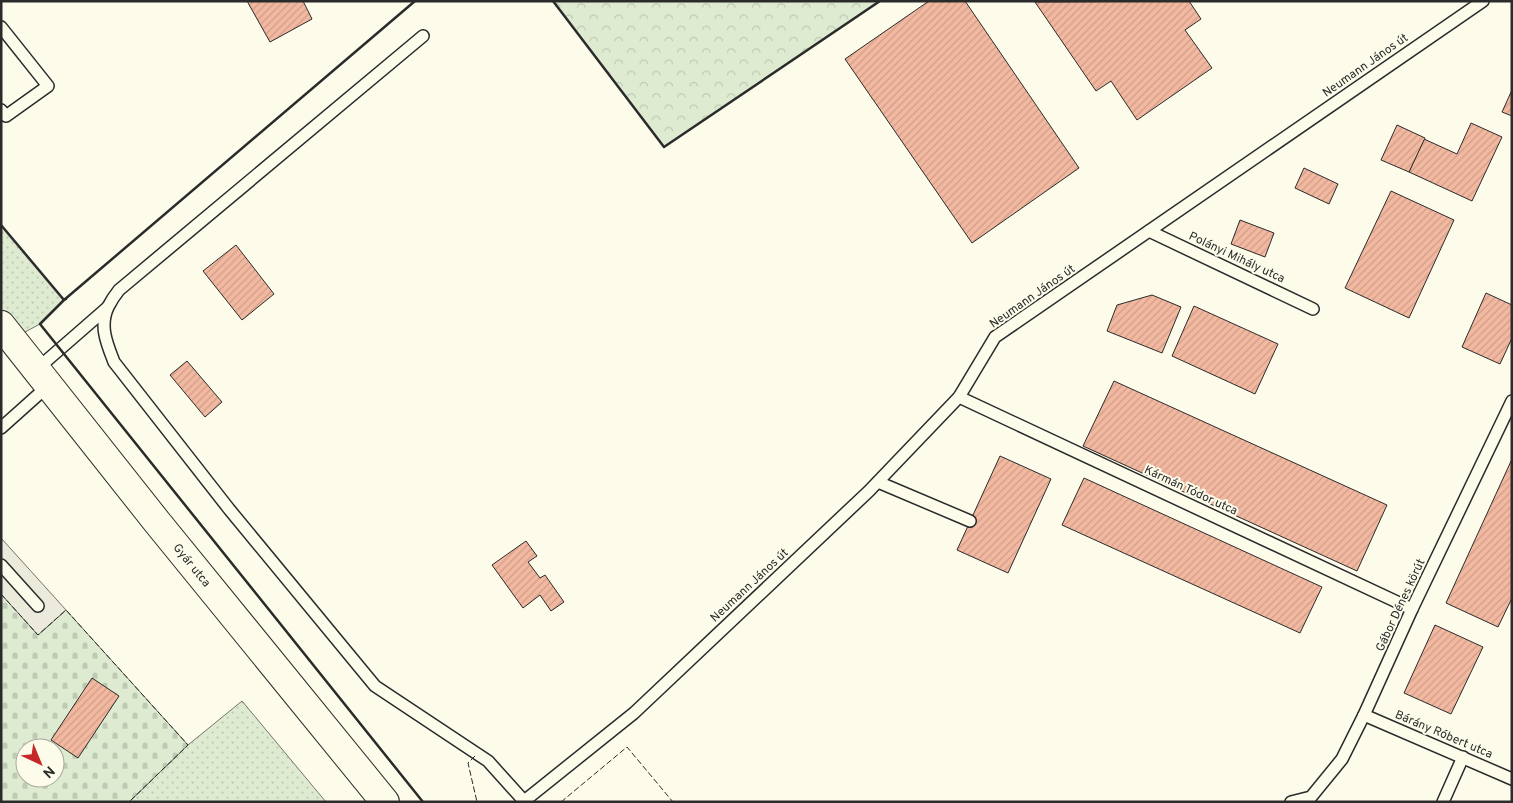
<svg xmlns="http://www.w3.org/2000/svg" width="1513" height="803" font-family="Overpass,sans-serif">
	<defs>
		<pattern id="grass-dots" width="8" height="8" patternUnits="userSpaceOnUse" patternTransform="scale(1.25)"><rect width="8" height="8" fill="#deebd1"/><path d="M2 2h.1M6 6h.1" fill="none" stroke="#bfcab4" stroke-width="1.8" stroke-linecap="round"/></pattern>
		<pattern id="forest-crowns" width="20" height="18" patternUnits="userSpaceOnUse" patternTransform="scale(1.25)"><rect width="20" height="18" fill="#deebd1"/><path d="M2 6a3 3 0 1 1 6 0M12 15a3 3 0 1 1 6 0" fill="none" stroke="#bfcab4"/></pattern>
		<pattern id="cemetery-stones" width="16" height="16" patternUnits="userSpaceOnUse" patternTransform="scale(1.25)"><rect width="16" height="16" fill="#deebd1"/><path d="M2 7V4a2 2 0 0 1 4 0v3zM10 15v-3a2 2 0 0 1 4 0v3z" fill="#bfcab4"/></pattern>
		<pattern id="building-hatch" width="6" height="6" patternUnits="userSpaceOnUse" patternTransform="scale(1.25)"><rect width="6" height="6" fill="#f2b8a0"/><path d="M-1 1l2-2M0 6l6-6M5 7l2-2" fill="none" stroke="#d09e8a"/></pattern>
	</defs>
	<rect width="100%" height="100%" fill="#fdfbea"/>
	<!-- grass -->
	<g fill="url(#grass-dots)" stroke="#74746e">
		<polygon points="1,225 64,300 40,324 1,345"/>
		<polygon points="242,701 326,802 129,802 188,745"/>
	</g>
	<!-- forest -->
	<polygon fill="url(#forest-crowns)" stroke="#74746e" points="553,1 880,1 664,147"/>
	<!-- cemetery -->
	<path fill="url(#cemetery-stones)" stroke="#74746e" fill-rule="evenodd" d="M1,594L38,635L66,610L188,745L129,802H1ZM25,748H55V778H25Z"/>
	<!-- parking -->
	<polygon fill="#eceadb" stroke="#74746e" points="1,538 66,610 38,635 1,594"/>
	<!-- building -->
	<g fill="url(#building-hatch)" stroke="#2b2b2b">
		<polygon points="247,1 303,1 312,19 270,42"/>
		<polygon points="929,1 965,1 1079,168 972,243 845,59"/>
		<polygon points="1189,1 1201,19 1185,30 1212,68 1137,120 1111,81 1096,91 1035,2"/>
		<polygon points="1512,90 1512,116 1502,112"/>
		<polygon points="1471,123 1502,137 1472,201 1409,172 1424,139 1457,154"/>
		<polygon points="1397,125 1425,138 1409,172 1381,160"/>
		<polygon points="1304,168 1338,184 1329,204 1295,188"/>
		<polygon points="1391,191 1454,220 1409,318 1345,288"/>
		<polygon points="1240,220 1274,233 1265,257 1231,244"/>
		<polygon points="236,245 274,294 242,320 203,271"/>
		<polygon points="1486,293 1512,305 1512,338 1500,364 1462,347"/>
		<polygon points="1152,295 1181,307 1162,353 1107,331 1117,305"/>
		<polygon points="1194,306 1278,344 1255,394 1172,356"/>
		<polygon points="187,361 222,402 205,417 170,375"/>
		<polygon points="1114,381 1387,505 1357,571 1083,446"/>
		<polygon points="1000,456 1051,479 1008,573 957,550"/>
		<polygon points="1512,459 1512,598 1498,627 1446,603"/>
		<polygon points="1084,478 1322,587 1300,633 1062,525"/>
		<polygon points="526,541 537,556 528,562 540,578 545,575 564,602 551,611 540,595 523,608 492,565"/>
		<polygon points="1435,625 1483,647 1451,714 1404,693"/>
		<polygon points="92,678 119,696 78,758 51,740"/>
	</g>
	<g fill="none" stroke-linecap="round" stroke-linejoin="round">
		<!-- lane casing -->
		<g stroke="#2b2b2b" stroke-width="14">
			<g id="lane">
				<polyline points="1,27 48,86 6,116 1,110"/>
				<path d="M423,36L119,290C115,295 111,301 108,307C99,326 107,344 114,362L229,509L375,686L488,761L524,801"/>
				<polyline points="1149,231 1313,309"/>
				<polyline points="37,369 107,308"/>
				<polyline points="959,397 1412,609"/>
				<polyline points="1,428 49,385"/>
				<polyline points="878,482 970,521"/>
				<polyline points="1,565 38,606"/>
				<polyline points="1364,715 1512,779"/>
				<polyline points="523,802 634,713 869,491 959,397 995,337 1483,1"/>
				<polyline points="1291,802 1311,797 1342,759 1364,715 1412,609 1512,401"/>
				<polyline points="1443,802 1463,757"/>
			</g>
		</g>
		<!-- secondary casing -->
		<g stroke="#2b2b2b" stroke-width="30">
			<polyline id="secondary" points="1,325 157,522 385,802"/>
		</g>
		<!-- lane -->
		<use href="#lane" stroke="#fdfbea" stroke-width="11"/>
		<!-- secondary -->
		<use href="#secondary" stroke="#fdfbea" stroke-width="28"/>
		<!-- fence -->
		<g stroke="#2b2b2b" stroke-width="1" stroke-dasharray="6 2.5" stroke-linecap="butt">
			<polyline points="1,594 38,635 66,610 188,745 129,802"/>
			<polyline points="475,756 468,763 477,802"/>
			<polyline points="561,802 627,747 673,802"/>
		</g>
		<!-- wall -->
		<g stroke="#2b2b2b" stroke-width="2.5">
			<polyline points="415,1 64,300 40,324 423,802"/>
			<polyline points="553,1 664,147 880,1"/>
			<polyline points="1,225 64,300 66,299"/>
		</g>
	</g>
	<g text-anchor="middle" stroke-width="4" stroke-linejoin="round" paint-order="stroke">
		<!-- street labels -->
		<g font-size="12" fill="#2b2b2b" stroke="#fdfbea">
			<text transform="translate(1365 65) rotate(-35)" y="4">Neumann János út</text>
			<text transform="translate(1237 257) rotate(25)" y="4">Polányi Mihály utca</text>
			<text transform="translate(1032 296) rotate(-35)" y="4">Neumann János út</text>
			<text transform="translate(1191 490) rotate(25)" y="4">Kármán Tódor utca</text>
			<text transform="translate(192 565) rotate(51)" y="4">Gyár utca</text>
			<text transform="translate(749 585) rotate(-43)" y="4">Neumann János út</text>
			<text transform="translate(1400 605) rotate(-65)" y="4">Gábor Dénes körút</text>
			<text transform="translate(1444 734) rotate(23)" y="4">Bárány Róbert utca</text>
		</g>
	</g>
	<!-- border -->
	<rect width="1513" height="803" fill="none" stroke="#2b2b2b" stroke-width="5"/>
	<!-- north arrow -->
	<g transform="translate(40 763) rotate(136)"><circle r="24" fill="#fdfbea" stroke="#a9a89e"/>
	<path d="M0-4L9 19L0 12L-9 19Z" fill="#c62828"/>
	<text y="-8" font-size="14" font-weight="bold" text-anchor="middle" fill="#2b2b2b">N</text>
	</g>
</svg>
